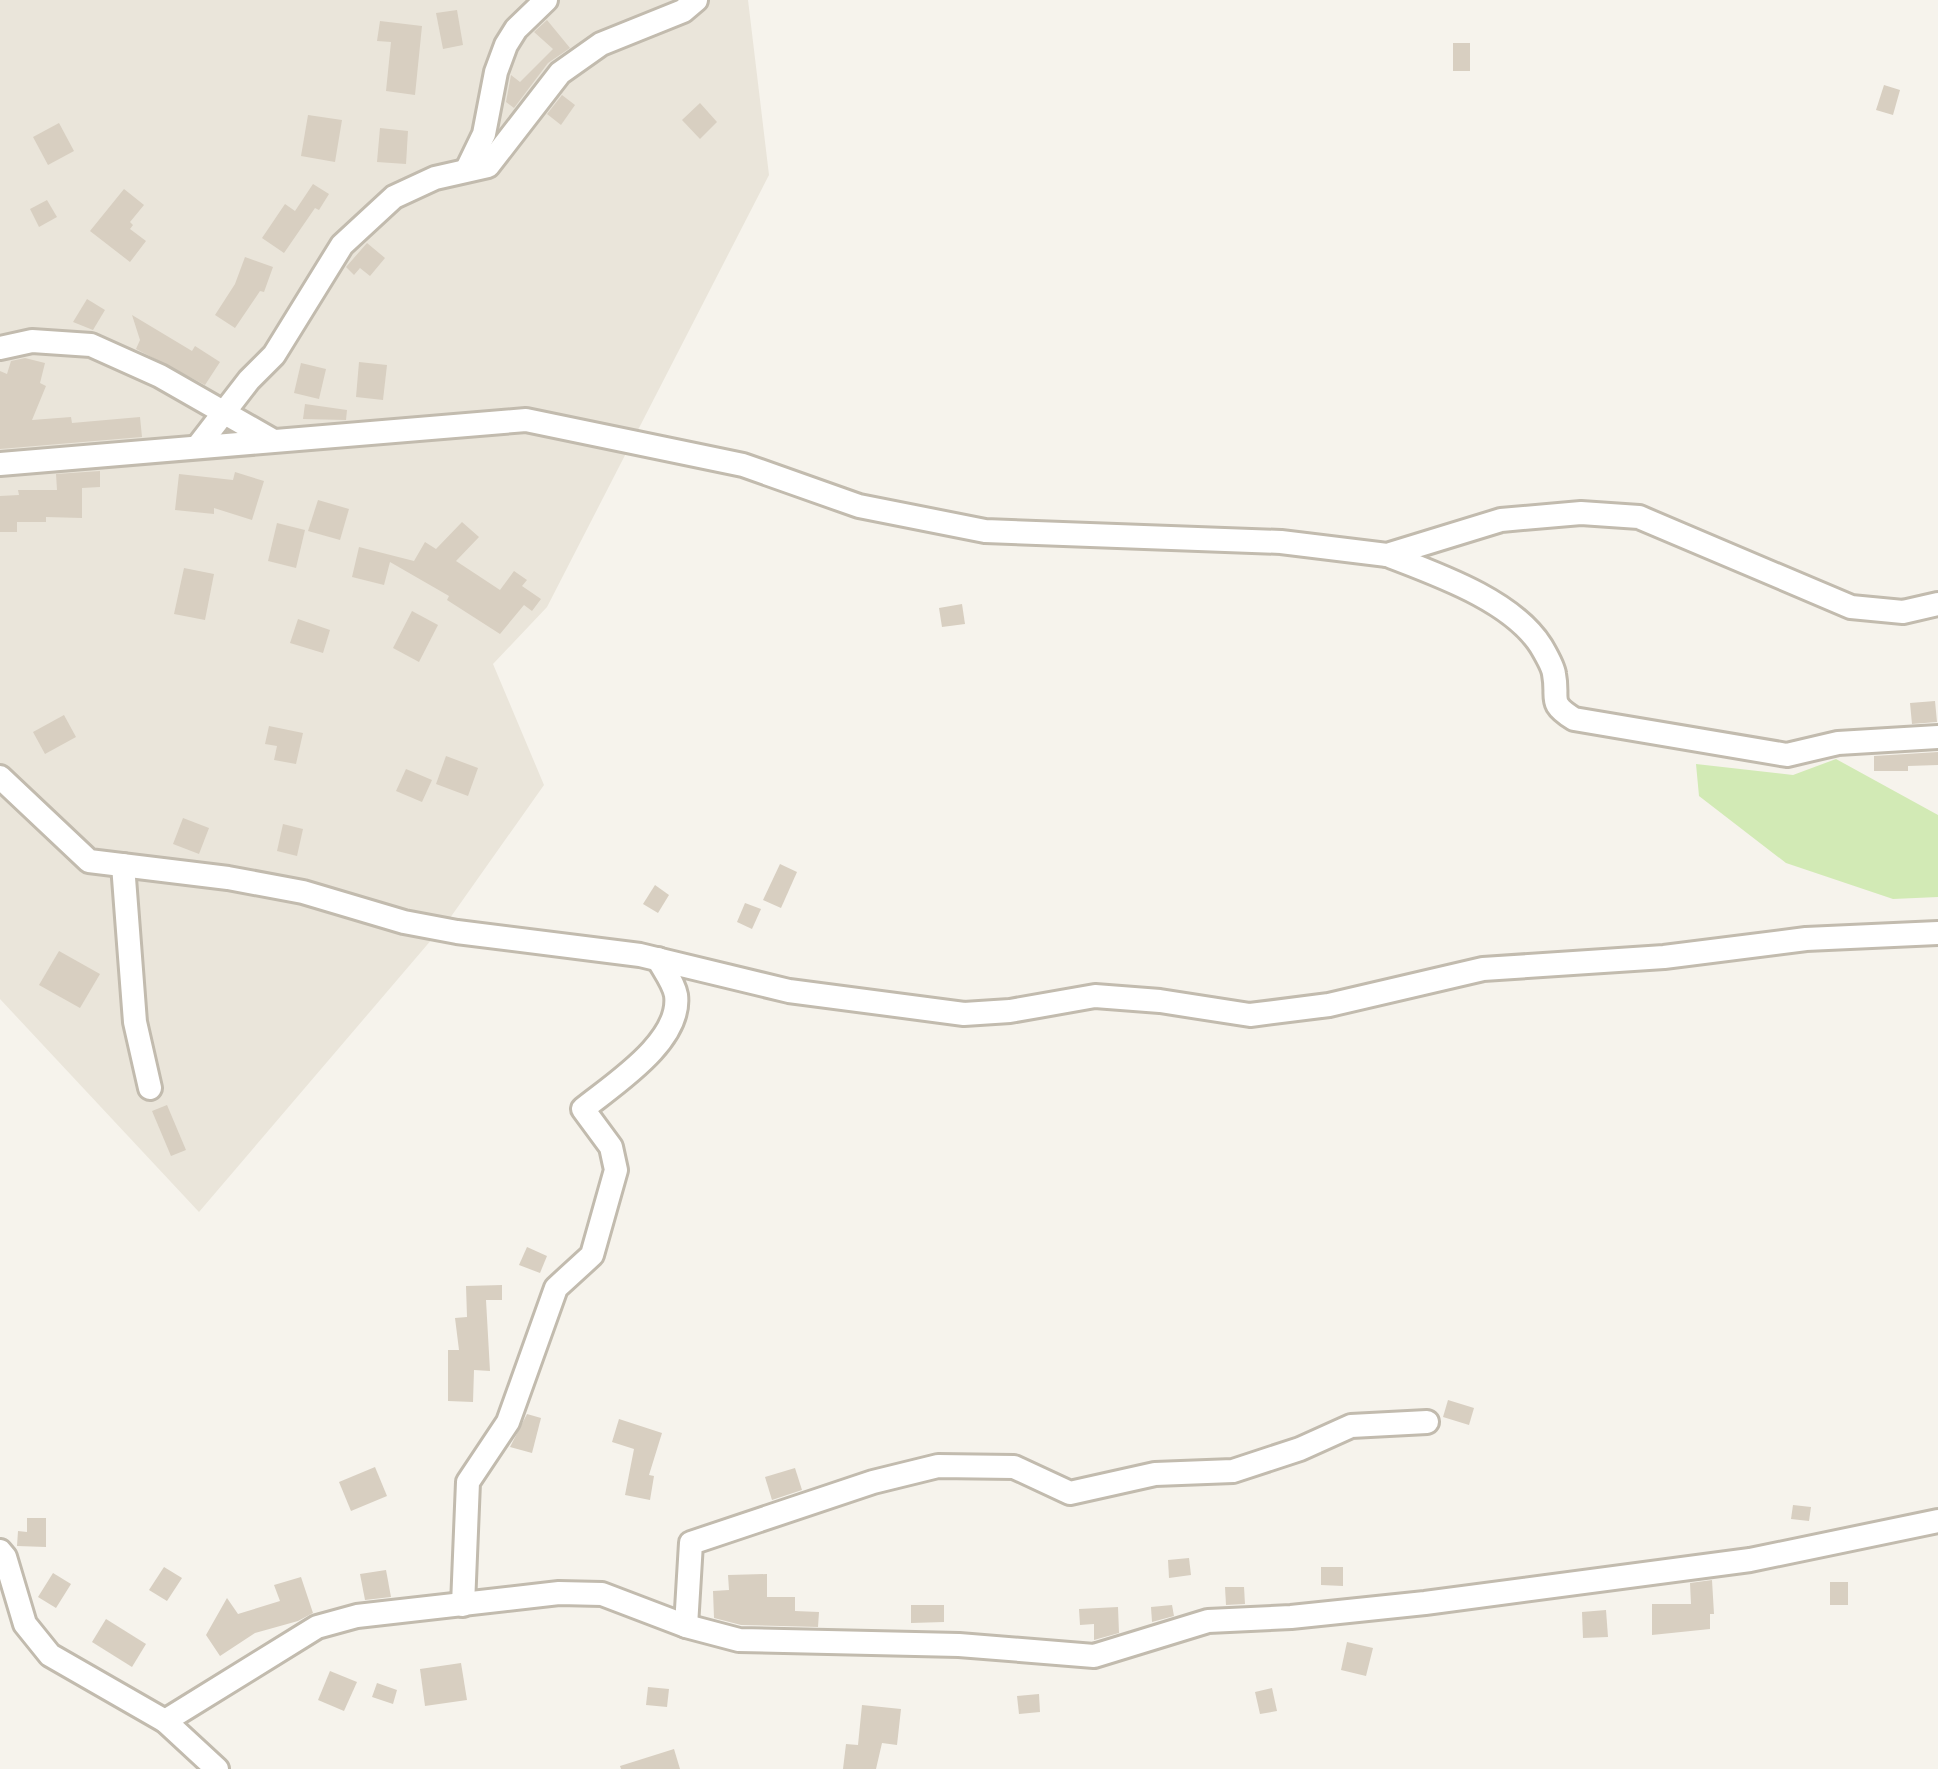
<svg xmlns="http://www.w3.org/2000/svg" width="1938" height="1769" font-family="Jost,sans-serif">
	<rect width="100%" height="100%" fill="#f6f3ec"/>
	<!-- residential -->
	<polygon fill="#eae5da" points="0,0 748,0 769,175 547,607 493,664 544,785 450,918 199,1212 0,999"/>
	<!-- green -->
	<polygon fill="#d2eab5" points="1836,759 1938,815 1938,897 1893,899 1786,863 1699,796 1696,764 1793,775"/>
	<!-- building -->
	<g fill="#d8cfc1">
		<polygon points="457,10 463,45 443,49 436,13"/>
		<polygon points="547,20 570,48 548,63 514,108 506,102 511,75 520,82 553,49 534,32"/>
		<polygon points="380,21 422,26 415,95 386,91 391,42 377,41"/>
		<rect x="1453" y="43" width="17" height="28"/>
		<polygon points="1884,85 1900,90 1893,115 1876,110"/>
		<polygon points="562,95 575,105 561,125 547,114"/>
		<polygon points="700,103 717,122 700,139 682,120"/>
		<polygon points="308,115 342,120 335,162 301,156"/>
		<polygon points="59,123 74,151 48,165 33,137"/>
		<polygon points="380,128 408,131 406,164 377,162"/>
		<polygon points="313,184 329,194 319,210 315,208 284,253 262,238 285,204 295,211"/>
		<polygon points="124,189 144,205 130,222 133,225 130,229 146,241 130,262 90,231"/>
		<polygon points="47,200 57,217 39,227 30,209"/>
		<polygon points="367,243 385,258 370,276 360,268 354,275 346,267"/>
		<polygon points="245,257 273,267 264,292 260,291 235,328 215,315 235,284"/>
		<polygon points="87,299 105,310 93,330 73,322"/>
		<polygon points="132,315 192,351 195,346 220,362 205,385 136,349 140,340"/>
		<polygon points="25,358 45,363 40,383 46,386 32,420 71,417 72,423 140,417 142,437 0,449 0,371 7,374 11,361"/>
		<polygon points="359,362 387,365 383,400 356,397"/>
		<polygon points="301,363 326,369 319,399 294,393"/>
		<polygon points="305,404 347,410 346,420 303,419"/>
		<polygon points="100,471 100,487 82,488 82,518 46,517 46,522 17,522 17,532 0,532 0,496 19,495 18,490 57,490 56,474"/>
		<polygon points="235,472 264,481 252,520 214,508 214,514 175,510 179,474 233,480"/>
		<polygon points="318,500 349,509 340,540 308,531"/>
		<polygon points="462,522 479,537 456,561 500,590 514,571 527,580 522,586 541,599 532,611 524,605 500,634 447,600 449,596 390,562 384,585 352,577 359,547 414,561 425,542 436,549"/>
		<polygon points="277,523 305,530 296,568 268,561"/>
		<polygon points="184,568 214,574 205,620 174,614"/>
		<polygon points="962,604 965,624 942,627 939,608"/>
		<polygon points="412,611 438,625 419,662 393,648"/>
		<polygon points="298,619 330,630 323,653 290,643"/>
		<polygon points="1935,701 1937,722 1912,724 1910,703"/>
		<polygon points="64,715 76,737 45,754 33,732"/>
		<polygon points="269,726 303,733 296,764 274,760 277,746 265,744"/>
		<polygon points="1938,752 1938,765 1908,766 1908,771 1874,771 1874,756"/>
		<polygon points="446,756 478,768 468,796 436,784"/>
		<polygon points="406,769 432,780 422,802 396,791"/>
		<polygon points="183,818 209,828 199,854 173,844"/>
		<polygon points="283,824 303,829 297,856 277,851"/>
		<polygon points="780,864 797,872 781,908 763,900"/>
		<polygon points="655,885 669,895 658,913 643,904"/>
		<polygon points="745,903 761,909 752,929 737,922"/>
		<polygon points="59,951 100,974 80,1008 39,985"/>
		<polygon points="167,1105 186,1150 171,1156 152,1111"/>
		<polygon points="527,1247 547,1256 540,1273 519,1265"/>
		<polygon points="502,1285 502,1300 486,1300 490,1371 474,1370 473,1402 448,1401 448,1350 459,1350 455,1318 467,1317 466,1286"/>
		<polygon points="1448,1400 1474,1408 1469,1425 1443,1417"/>
		<polygon points="527,1414 541,1418 532,1453 510,1447"/>
		<polygon points="619,1419 662,1433 649,1475 654,1476 650,1500 625,1495 634,1449 612,1442"/>
		<polygon points="375,1467 387,1496 351,1511 339,1482"/>
		<polygon points="795,1468 802,1490 772,1500 765,1477"/>
		<polygon points="1793,1505 1811,1507 1809,1521 1791,1519"/>
		<polygon points="27,1518 46,1518 46,1547 17,1546 18,1531 27,1532"/>
		<polygon points="1189,1558 1191,1575 1169,1578 1168,1560"/>
		<polygon points="164,1567 182,1578 167,1601 149,1590"/>
		<polygon points="1321,1567 1343,1567 1343,1586 1321,1585"/>
		<polygon points="386,1570 391,1597 365,1600 360,1574"/>
		<polygon points="53,1573 71,1584 56,1608 38,1597"/>
		<polygon points="767,1574 767,1597 795,1597 795,1611 819,1612 818,1627 741,1625 714,1618 713,1591 729,1590 728,1575"/>
		<polygon points="301,1577 313,1613 298,1621 255,1633 220,1656 206,1635 227,1598 238,1614 280,1601 274,1585"/>
		<polygon points="1712,1580 1714,1614 1710,1614 1710,1629 1652,1635 1652,1604 1691,1604 1690,1583"/>
		<rect x="1830" y="1582" width="18" height="23"/>
		<polygon points="1225,1587 1244,1587 1245,1604 1226,1605"/>
		<polygon points="911,1605 944,1605 944,1622 911,1623"/>
		<polygon points="1172,1605 1174,1616 1152,1622 1151,1607"/>
		<polygon points="1118,1607 1119,1633 1094,1640 1094,1624 1080,1625 1079,1609"/>
		<polygon points="1606,1610 1608,1637 1583,1638 1582,1612"/>
		<polygon points="106,1619 146,1644 132,1667 92,1642"/>
		<polygon points="1347,1642 1373,1648 1366,1676 1341,1670"/>
		<polygon points="461,1663 467,1700 425,1706 420,1669"/>
		<polygon points="330,1671 357,1682 344,1711 318,1700"/>
		<polygon points="377,1683 397,1690 393,1704 372,1697"/>
		<polygon points="648,1687 669,1689 667,1707 646,1705"/>
		<polygon points="1272,1688 1277,1711 1260,1714 1255,1692"/>
		<polygon points="1039,1694 1040,1712 1019,1714 1017,1696"/>
		<polygon points="862,1705 901,1709 897,1745 882,1743 876,1769 843,1769 846,1744 858,1745"/>
		<polygon points="674,1749 680,1769 621,1769 620,1766"/>
	</g>
	<g fill="none" stroke-linecap="round" stroke-linejoin="round">
		<!-- street casing -->
		<g stroke="#c2bbae" stroke-width="28">
			<g id="street">
				<polyline points="467,169 484,134 496,72 506,45 516,29 546,0"/>
				<polyline points="0,348 32,341 91,345 160,376 272,440"/>
				<polyline points="198,446 249,380 274,355 342,245 394,197 435,178 488,166 560,73 601,44 683,11 696,0"/>
				<polyline points="0,464 526,420 743,465 859,506 985,531 1281,542 1387,555 1501,520 1581,513 1639,517 1851,607 1903,612 1938,604"/>
				<path d="M1387,555C1436,574 1512,600 1541,646C1545,653 1553,666 1554,674C1559,700 1547,702 1574,719L1787,755L1838,743L1938,737"/>
				<polyline points="0,777 89,861 228,878 303,892 404,922 457,932 640,955 789,991 964,1014 1010,1011 1095,996 1160,1001 1250,1015 1329,1005 1483,969 1664,957 1806,939 1938,933"/>
				<polyline points="123,865 135,1022 150,1088"/>
				<polyline points="0,1551 5,1557 25,1624 50,1655 165,1721 217,1769"/>
				<path d="M463,1605L468,1482L508,1422L556,1288L592,1255L616,1170L611,1147L583,1109C614,1084 682,1041 676,995C674,983 664,970 658,959"/>
				<polyline points="686,1626 691,1543 873,1482 938,1466 1014,1467 1070,1493 1155,1474 1233,1471 1300,1449 1351,1426 1427,1422"/>
				<polyline points="165,1721 317,1627 357,1616 559,1593 602,1594 686,1626 739,1640 959,1645 1094,1656 1208,1621 1291,1617 1425,1603 1750,1560 1938,1521"/>
			</g>
		</g>
		<!-- street -->
		<use href="#street" stroke="#fff" stroke-width="22"/>
	</g>
</svg>
